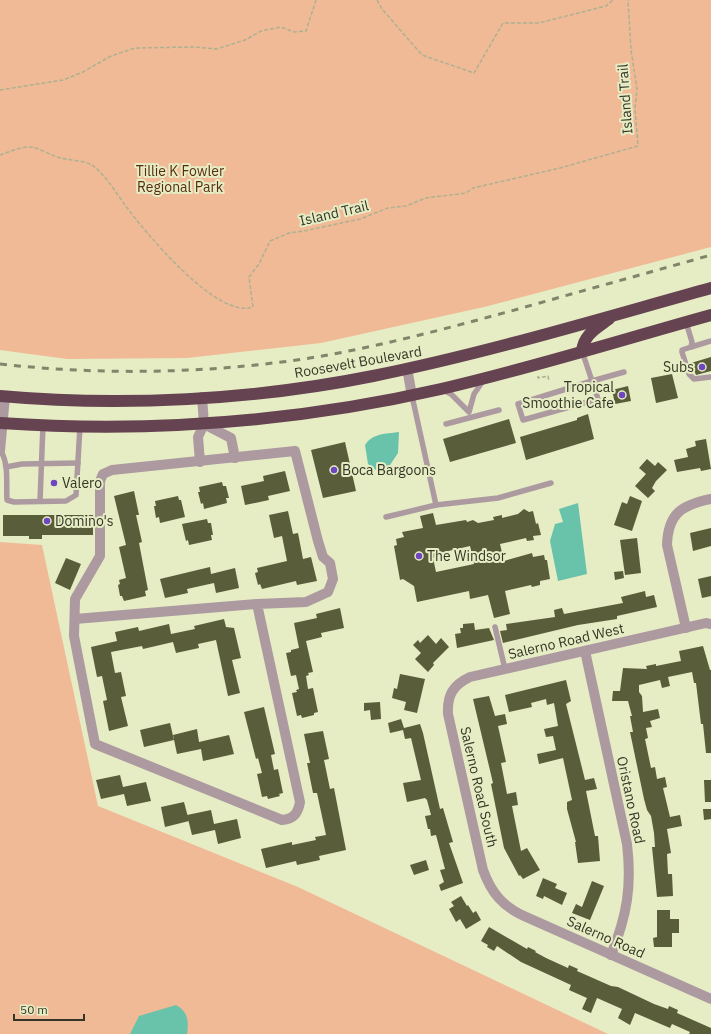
<svg xmlns="http://www.w3.org/2000/svg" width="711" height="1034" font-family="'IBM Plex Sans',sans-serif">
	<rect width="100%" height="100%" fill="#e6ecc4"/>
	<!-- green -->
	<g fill="#f1ba96">
		<polygon points="0,0 711,0 711,247 484,307 321,343 187,358 67,359 0,350"/>
		<polygon points="0,542 42,545 98,806 298,887 608,1034 0,1034"/>
	</g>
	<!-- water -->
	<g fill="#69c2aa">
		<path d="M399,432L398,453L384,474L380,473L368,464L365,445C373,433 385,434 399,432Z"/>
		<polygon points="578,503 587,574 558,581 550,541 555,524 563,522 559,509"/>
		<path d="M176,1005C188,1012 189,1021 187,1034H130L139,1016Z"/>
	</g>
	<!-- building -->
	<g fill="#595d3a" fill-rule="evenodd">
		<polygon points="711,357 711,371 696,375 691,363"/>
		<polygon points="672,374 678,398 656,403 651,378"/>
		<polygon points="628,386 631,401 615,404 612,390"/>
		<polygon points="588,414 594,439 526,460 520,437 577,420 577,418"/>
		<polygon points="509,419 516,443 450,462 443,439"/>
		<polygon points="706,439 711,469 701,471 700,468 677,472 674,460 688,457 686,449 696,446 695,441"/>
		<polygon points="345,442 356,491 323,498 311,450"/>
		<polygon points="647,459 655,466 658,462 667,470 656,481 652,488 655,491 648,498 635,486 646,474 639,468"/>
		<polygon points="285,471 290,491 268,496 269,500 245,505 241,486 264,481 263,476"/>
		<polygon points="222,482 223,486 226,486 229,498 226,498 227,503 204,509 203,503 201,504 198,492 200,492 199,487"/>
		<polygon points="134,491 139,515 136,515 142,542 139,543 148,590 145,591 146,596 124,601 122,596 120,596 118,585 120,584 119,580 126,578 119,547 126,545 114,496"/>
		<polygon points="178,496 179,500 181,500 185,517 160,523 159,517 156,518 154,506 156,506 155,501"/>
		<polygon points="630,496 642,501 632,531 614,525 622,502 627,504"/>
		<path d="M524,509L529,512L533,511L536,524L538,523L541,535L533,536L534,540L527,541L526,538L500,544L504,561L532,553L533,557L544,555L545,560H547L550,579L540,581V585L532,587L531,585L505,591L510,614L494,618L488,595L470,599L469,591L417,602L414,586L403,579L400,580L394,546L397,545L396,539L404,537L402,532L423,528L420,516L433,513L436,525L466,520L467,522L473,520L478,523L494,520L493,517L502,515V518L518,514ZM470,546L474,564L436,572L433,558L441,556L440,553Z"/>
		<polygon points="288,511 293,534 298,533 303,559 311,557 317,581 297,585 296,581 262,589 260,584 258,585 255,573 258,572 257,568 287,561 282,536 274,538 269,515"/>
		<polygon points="3,515 93,515 93,535 42,535 42,539 29,539 29,536 3,536"/>
		<polygon points="207,519 208,523 211,523 213,535 211,535 212,540 189,545 188,540 186,541 182,524"/>
		<polygon points="711,528 711,546 693,551 690,533"/>
		<polygon points="637,538 641,573 625,575 620,540"/>
		<polygon points="66,558 81,564 70,590 55,583"/>
		<polygon points="210,567 211,574 235,568 239,588 216,593 214,583 187,589 188,593 165,598 160,579"/>
		<polygon points="623,571 624,578 615,580 614,572"/>
		<polygon points="711,576 711,596 702,598 698,579"/>
		<polygon points="645,591 646,597 654,595 657,607 617,616 617,619 578,625 503,643 500,631 507,630 506,624 555,617 554,610 562,608 564,614 623,603 621,597"/>
		<polygon points="340,608 344,628 321,633 322,637 306,641 313,672 308,673 309,675 306,676 308,689 313,688 318,712 314,713 314,715 302,718 301,715 297,716 292,693 297,692 296,690 299,689 296,675 291,676 286,653 291,652 291,650 299,648 294,623 317,618 316,614"/>
		<polygon points="224,619 226,627 234,628 241,658 232,660 240,693 228,696 216,640 198,644 199,648 176,653 173,642 143,649 142,646 111,652 115,673 121,672 126,696 121,697 128,726 109,731 103,701 107,700 102,676 97,677 91,647 117,641 115,632 138,627 139,631 169,624 171,634 195,629 194,626"/>
		<polygon points="474,623 475,630 489,628 494,640 457,648 455,634 461,633 460,628 463,628 463,624"/>
		<polygon points="428,635 436,644 441,638 449,647 433,663 434,665 428,672 415,659 421,653 413,645 418,640 420,643"/>
		<polygon points="703,646 710,670 711,670 711,753 706,753 703,724 701,724 696,683 694,683 692,672 668,677 670,686 662,688 660,680 639,685 639,692 642,696 643,712 658,709 660,718 650,721 652,727 646,728 648,738 645,739 651,768 655,767 657,779 665,777 667,787 663,788 670,817 680,815 682,826 667,829 671,853 667,854 668,874 672,874 673,896 657,897 652,847 655,847 654,833 651,816 647,810 644,799 630,732 633,732 630,716 632,716 628,701 612,701 613,691 620,691 623,668 647,669 646,666 656,664 656,666 681,661 679,651"/>
		<polygon points="400,674 425,679 417,713 404,710 406,702 392,698 394,688 397,689"/>
		<polygon points="566,680 571,701 566,704 585,780 594,778 597,789 586,791 595,836 598,836 600,861 578,863 575,842 576,842 567,809 567,802 572,800 563,758 539,764 537,754 556,750 553,736 546,737 544,729 558,726 554,703 547,705 546,699 531,703 532,707 509,712 505,695"/>
		<polygon points="489,696 495,716 505,714 507,724 498,726 506,762 501,763 507,794 516,792 518,805 512,806 521,851 527,848 540,870 523,879 520,875 519,876 504,848 491,784 493,783 473,699"/>
		<polygon points="380,702 381,719 371,720 370,710 364,711 364,703"/>
		<polygon points="264,707 275,754 271,755 274,770 278,769 283,793 279,794 280,796 268,799 267,796 262,797 257,774 262,773 258,758 256,759 244,712"/>
		<polygon points="401,719 404,728 420,724 423,733 440,809 443,808 453,842 449,843 463,883 441,891 439,885 444,882 440,870 445,869 436,835 431,836 430,829 428,829 425,816 431,815 427,800 425,798 407,802 403,783 421,780 411,738 405,739 403,730 390,733 388,723"/>
		<polygon points="170,723 174,740 144,747 140,730"/>
		<polygon points="197,729 199,742 229,735 234,754 203,761 201,749 177,754 173,735"/>
		<polygon points="323,731 329,759 324,760 330,789 334,788 346,850 319,856 320,860 297,865 296,861 266,868 261,849 292,842 292,845 316,840 315,837 326,835 317,793 313,793 307,763 310,763 304,734"/>
		<polygon points="120,775 123,787 146,782 151,801 127,806 124,794 101,799 96,780"/>
		<polygon points="704,780 711,780 711,802 705,802"/>
		<polygon points="184,802 189,821 165,827 161,807"/>
		<polygon points="703,809 711,809 711,819 704,820"/>
		<polygon points="211,810 214,824 237,819 241,838 218,844 215,830 192,835 187,815"/>
		<polygon points="426,860 429,870 414,875 410,865"/>
		<polygon points="543,878 557,884 555,888 567,893 562,905 544,896 543,899 536,896"/>
		<polygon points="592,881 604,886 590,920 572,913 576,904 582,907"/>
		<polygon points="461,896 467,906 468,905 473,913 476,911 481,920 466,929 460,919 456,922 449,909 454,906 451,902"/>
		<polygon points="657,910 670,910 670,919 679,919 679,933 672,933 672,947 654,947 653,938 657,937"/>
		<polygon points="489,927 527,949 528,947 536,951 535,952 546,958 568,968 569,965 578,969 577,971 611,986 618,987 654,1004 668,1009 669,1006 678,1010 677,1013 711,1028 711,1034 689,1034 690,1032 672,1024 670,1028 635,1013 630,1025 618,1018 622,1009 597,998 591,1013 582,1009 587,998 569,990 571,985 521,962 497,946 494,951 487,947 488,945 481,941"/>
	</g>
	<g fill="none" stroke-linecap="round" stroke-linejoin="round">
		<!-- path -->
		<g stroke="#acb191" stroke-width="1.5" stroke-dasharray="4 2" stroke-linecap="butt">
			<polyline points="377,0 382,9 422,55 474,73 503,23 539,23 606,6 613,0"/>
			<polyline points="0,90 63,80 83,72 111,56 135,48 193,47 217,49 245,40 261,31 281,27 294,32 306,31 316,0"/>
			<path d="M0,155C9,152 20,147 29,147C39,147 51,156 61,158C68,160 85,161 90,164C102,170 117,194 125,205C145,232 217,320 253,307L249,277L259,264L270,241L289,233L304,231L360,219L388,208L406,206L426,198L466,193L473,188L560,168L638,146L635,108L637,89L631,50L628,0"/>
			<polyline points="538,376 538,378 548,376 549,381"/>
		</g>
		<!-- lane -->
		<g stroke="#ac9aa0" stroke-width="5.5">
			<polyline points="686,322 692,342 691,347 682,350 682,352 689,374 694,379 711,377"/>
			<polyline points="691,347 711,341"/>
			<polyline points="582,351 592,381 518,404 523,420 598,399 592,381 624,372"/>
			<polyline points="443,390 451,394 469,412 474,394 483,381"/>
			<polyline points="412,396 436,505 498,498 551,483"/>
			<polyline points="446,424 499,410"/>
			<path d="M1,451C9,465 6,483 7,500L14,502L66,501L76,495L80,426"/>
			<polyline points="6,467 22,464 78,463"/>
			<polyline points="40,501 43,425"/>
			<polyline points="386,517 436,505"/>
			<polyline points="495,627 505,669"/>
		</g>
		<!-- street -->
		<g stroke="#ac9aa0" stroke-width="10">
			<polyline points="407,368 412,396"/>
			<polyline points="204,424 231,438 235,458"/>
			<polyline points="0,451 5,396"/>
			<path d="M295,451L318,541L323,557L330,563L333,579L328,592L306,602L257,604L300,802C298,813 294,819 282,820L95,744L74,636L75,599L100,556V481L103,474L112,470Z"/>
			<polyline points="200,462 198,437 204,424 202,397"/>
			<polyline points="75,619 257,604"/>
			<path d="M711,624L706,623L470,677C453,685 447,695 448,714L483,870C491,892 502,906 524,916L711,999"/>
			<path d="M686,628L667,545C668,513 682,505 711,499"/>
			<path d="M585,651L627,844C632,886 627,916 611,955"/>
		</g>
		<!-- highway -->
		<g stroke="#664351" stroke-width="12">
			<path d="M582,351C584,334 597,328 609,319"/>
			<path d="M0,396C121,407 254,400 373,376C487,353 599,319 711,288"/>
			<path d="M0,423C147,433 297,422 441,389C532,368 621,340 711,315"/>
		</g>
		<!-- rail -->
		<path stroke="#81856a" stroke-width="3" stroke-dasharray="7 7" stroke-linecap="butt" d="M0,364C90,374 182,374 273,363C353,354 433,332 511,311C578,292 644,274 711,255"/>
	</g>
	<!-- markers -->
	<g fill="#6e46bf" stroke="#e6ecc4" stroke-width="1.5">
		<circle cx="702" cy="367" r="4"/>
		<circle cx="622" cy="395" r="4"/>
		<circle cx="334" cy="470" r="4"/>
		<circle cx="54" cy="483" r="4"/>
		<circle cx="47" cy="521" r="4"/>
		<circle cx="419" cy="556" r="4"/>
	</g>
	<g text-anchor="middle" stroke-width="4" stroke-linejoin="round" paint-order="stroke">
		<!-- street labels -->
		<g font-size="14" fill="#343626" stroke="#e6ecc4">
			<text transform="translate(625 99) rotate(-94)" y="5">Island Trail</text>
			<text transform="translate(334 213) rotate(-13)" y="5">Island Trail</text>
			<text transform="translate(358 362) rotate(-10)" y="5">Roosevelt Boulevard</text>
			<text transform="translate(566 641) rotate(-13)" y="5">Salerno Road West</text>
			<text transform="translate(479 787) rotate(77)" y="5">Salerno Road South</text>
			<text transform="translate(631 800) rotate(78)" y="5">Oristano Road</text>
			<text transform="translate(606 937) rotate(24)" y="5">Salerno Road</text>
		</g>
		<!-- park labels -->
		<g font-size="14" fill="#582e0f" stroke="#e6ecc4">
			<text x="180" y="176">Tillie K Fowler<tspan x="180" dy="16">Regional Park</tspan></text>
		</g>
		<!-- poi labels -->
		<g font-size="14" fill="#343626" stroke="#e6ecc4" text-anchor="start">
			<text x="694" y="372" text-anchor="end">Subs</text>
			<text x="614" y="392" text-anchor="end">Tropical<tspan x="614" dy="16">Smoothie Cafe</tspan></text>
			<text x="342" y="475">Boca Bargoons</text>
			<text x="62" y="488">Valero</text>
			<text x="55" y="526">Domino's</text>
			<text x="427" y="561">The Windsor</text>
		</g>
	</g>
	<!-- scale -->
	<path d="M14 1014v6h70v-6" fill="none" stroke="#343626" stroke-width="2"/>
	<text x="20" y="1014" font-size="12" fill="#343626" stroke="#e6ecc4" stroke-width="3" paint-order="stroke">50 m</text>
</svg>
